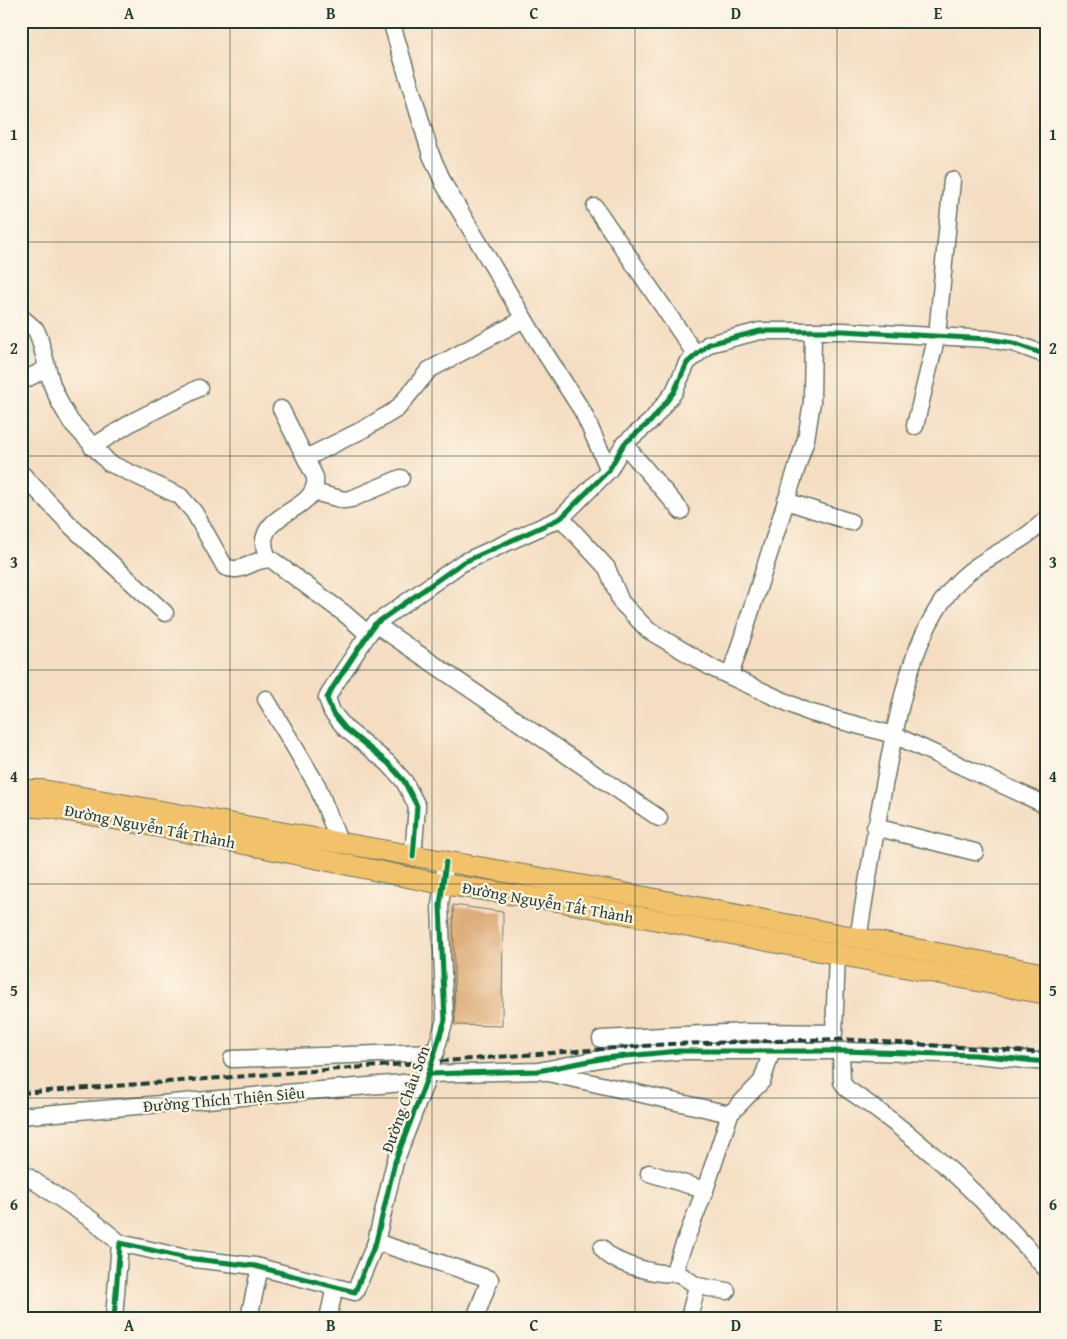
<svg xmlns="http://www.w3.org/2000/svg" width="1067" height="1339" font-family="'Gentium Book Plus',serif">
	<rect width="100%" height="100%" fill="#fcf5e5"/>
	<filter id="ink" filterUnits="userSpaceOnUse"><feTurbulence type="fractalNoise" baseFrequency=".02" numOctaves="2"/><feDisplacementMap in="SourceGraphic" scale="10" xChannelSelector="R" yChannelSelector="G"/><feConvolveMatrix kernelMatrix="1 2 1 2 8 2 1 2 1" color-interpolation-filters="sRGB"/></filter>
	<filter id="wash" filterUnits="userSpaceOnUse"><feTurbulence type="fractalNoise" baseFrequency=".0096" numOctaves="4" result="noise"/><feDisplacementMap in="SourceGraphic" scale="20" xChannelSelector="R" yChannelSelector="G"/><feGaussianBlur stdDeviation="1.12" result="paint"/><feColorMatrix in="noise" values="0 0 0 0 0 0 0 0 0 0 0 0 0 0 0 0 0 1.4 0 .05"/><feComposite in="paint" operator="in"/></filter>
	<g filter="url(#wash)">
		<rect width="100%" height="100%" fill="#f4ddc1"/>
		<g id="blocks">
			<!-- building -->
			<polygon fill="#d89e65" points="453,905 503,912 502,1026 455,1025"/>
		</g>
	</g>
	<g filter="url(#ink)">
		<use href="#blocks" fill-opacity="0" stroke="#6a7565" stroke-width="1"/>
		<g fill="none" stroke-linecap="round" stroke-linejoin="round">
			<!-- minor casing -->
			<g stroke="#6a7565" stroke-width="19">
				<g id="minor">
					<polyline points="391,21 431,155 445,186 538,342 583,412 609,470"/>
					<polyline points="595,207 696,355"/>
					<path d="M21,317L36,330L39,337L52,385L61,405L71,422L109,463L180,496L194,512L225,567C243,575 255,556 272,560L345,614L368,634"/>
					<polyline points="21,382 47,368"/>
					<polyline points="915,426 937,335 952,180"/>
					<polyline points="624,444 681,511"/>
					<polyline points="92,447 134,421 199,388"/>
					<polyline points="306,458 364,429 397,409 429,370 524,319"/>
					<polyline points="21,473 72,527 165,613"/>
					<polyline points="314,492 344,500 351,499 401,478"/>
					<polyline points="786,501 851,522"/>
					<polyline points="561,518 607,568 621,602 648,630 714,669 808,712 894,735 1046,805"/>
					<path d="M268,559C266,552 262,544 265,536C272,511 319,507 315,477L281,409"/>
					<polyline points="375,624 659,818"/>
					<polyline points="730,676 806,439 812,402 813,331"/>
					<polyline points="266,699 317,785 340,844"/>
					<polyline points="875,827 975,852"/>
					<polyline points="413,857 417,806 404,781 388,763 346,729 332,712 327,698 333,687 375,624 462,563 561,518 609,470 624,444 651,421 674,392 687,363 709,344 760,331 843,331 988,339 1013,343 1046,355"/>
					<path d="M858,939C867,882 876,826 887,770C899,708 912,635 954,586C979,557 1019,547 1046,519"/>
					<polyline points="601,1039 746,1032 834,1033 837,954"/>
					<path d="M841,1051L842,1082L847,1089C921,1138 987,1201 1046,1269"/>
					<polyline points="232,1059 436,1052"/>
					<polyline points="544,1072 730,1114"/>
					<polyline points="428,1074 538,1071 605,1058 679,1051 841,1051 976,1055 1046,1062"/>
					<polyline points="21,1116 426,1081"/>
					<polyline points="21,1172 92,1220 120,1243"/>
					<polyline points="649,1173 705,1190"/>
					<polyline points="376,1242 490,1279 475,1318"/>
					<path d="M602,1248C611,1264 660,1276 678,1273"/>
					<polyline points="697,1286 727,1291"/>
					<polyline points="114,1318 120,1243 186,1258 255,1266 355,1292 376,1242 395,1162 426,1081 445,1020 440,905 446,862"/>
					<polyline points="249,1318 260,1267"/>
					<polyline points="328,1318 335,1287"/>
					<polyline points="689,1318 697,1286 678,1273 676,1265 705,1190 730,1114 762,1081 772,1050"/>
				</g>
			</g>
			<!-- major casing -->
			<g stroke="#6a7565" stroke-width="22">
				<g id="major">
					<polyline points="21,790 42,790 608,890 1046,974"/>
					<polyline points="21,806 50,808 171,829 442,884 558,901 1046,994"/>
				</g>
			</g>
			<!-- minor -->
			<use href="#minor" stroke="#fff" stroke-width="16"/>
			<!-- major -->
			<use href="#major" stroke="#f2c26a" stroke-width="20"/>
			<!-- rail -->
			<polyline stroke="#1f3d34" stroke-width="4" stroke-dasharray="8 4" stroke-linecap="butt" points="21,1093 670,1044 840,1039 1046,1053"/>
			<!-- cycleway casing -->
			<g stroke="#fcf5e5" stroke-width="8">
				<g id="cycleway">
					<polyline points="413,857 417,806 404,781 388,763 346,729 332,712 327,698 333,687 375,624 462,563 561,518 609,470 624,444 651,421 674,392 687,363 709,344 760,331 843,331 988,339 1013,343 1046,355"/>
					<polyline points="428,1074 538,1071 605,1058 679,1051 841,1051 976,1055 1046,1062"/>
					<polyline points="114,1318 120,1243 186,1258 255,1266 355,1292 376,1242 395,1162 426,1081 445,1020 440,905 446,862"/>
				</g>
			</g>
			<!-- cycleway -->
			<use href="#cycleway" stroke="#00873e" stroke-width="5"/>
		</g>
	</g>
	<!-- grid -->
	<path fill="none" stroke="#1f3d34" stroke-width="1" stroke-opacity="0.55" d="M230,21V1318M432,21V1318M635,21V1318M837,21V1318M21,242H1046M21,456H1046M21,670H1046M21,884H1046M21,1098H1046"/>
	<g text-anchor="middle" stroke-width="4.5" stroke-linejoin="round" paint-order="stroke">
		<!-- street labels -->
		<g font-size="16" fill="#1f3d34" stroke="#fcf5e5">
			<text transform="translate(150 826) rotate(11)" y="6">Đường Nguyễn Tất Thành</text>
			<text transform="translate(548 902) rotate(10)" y="6">Đường Nguyễn Tất Thành</text>
			<text transform="translate(224 1099) rotate(-5)" y="6">Đường Thích Thiện Siêu</text>
			<text transform="translate(405 1099) rotate(-70)" y="6">Đường Châu Sơn</text>
		</g>
	</g>
	<!-- margin -->
	<rect width="1067" height="1339" fill="none" stroke="#fcf5e5" stroke-width="55"/>
	<rect x="28" y="28" width="1012" height="1284" fill="none" stroke="#1f3d34" stroke-width="2"/>
	<g font-size="16" text-anchor="middle" font-weight="bold" fill="#1f3d34">
		<text x="129" y="19">A</text>
		<text x="331" y="19">B</text>
		<text x="534" y="19">C</text>
		<text x="736" y="19">D</text>
		<text x="938" y="19">E</text>
		<text x="14" y="140">1</text>
		<text x="1053" y="140">1</text>
		<text x="14" y="354">2</text>
		<text x="1053" y="354">2</text>
		<text x="14" y="568">3</text>
		<text x="1053" y="568">3</text>
		<text x="14" y="782">4</text>
		<text x="1053" y="782">4</text>
		<text x="14" y="996">5</text>
		<text x="1053" y="996">5</text>
		<text x="14" y="1210">6</text>
		<text x="1053" y="1210">6</text>
		<text x="129" y="1331">A</text>
		<text x="331" y="1331">B</text>
		<text x="534" y="1331">C</text>
		<text x="736" y="1331">D</text>
		<text x="938" y="1331">E</text>
	</g>
</svg>
